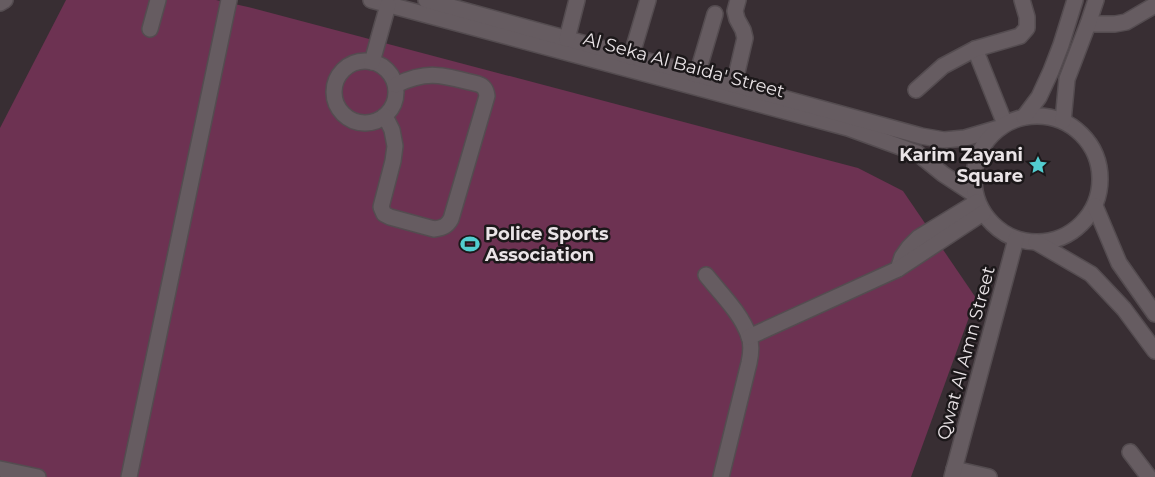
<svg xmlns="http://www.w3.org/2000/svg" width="1155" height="477" font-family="Montserrat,sans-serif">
	<rect width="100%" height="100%" fill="#382e33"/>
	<!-- green -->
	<polygon fill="#6d3252" points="66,0 216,0 248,7 858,168 903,191 976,298 911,477 0,477 0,128"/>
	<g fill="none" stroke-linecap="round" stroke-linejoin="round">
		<!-- minor casing -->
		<g stroke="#544c50" stroke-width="18">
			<g id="minor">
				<polyline points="371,0 848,128 917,153 943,174 975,195"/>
				<polyline points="426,0 921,136 944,140 965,138 999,128"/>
				<polyline points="0,3 5,0"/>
				<polyline points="1088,24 1115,24 1126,22 1155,5"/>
				<polyline points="150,29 158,0"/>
				<polyline points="567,39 577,0"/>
				<polyline points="975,49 1005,124"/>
				<polyline points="631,57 648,0"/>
				<circle cx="365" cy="92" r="31"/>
				<polyline points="372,62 388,5"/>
				<polyline points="697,75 715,14"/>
				<polyline points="734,85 745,38 743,30 737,19 735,11 738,0"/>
				<polyline points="916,90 943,66 975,49 1020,36 1027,28 1027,17 1022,0"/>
				<circle cx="1037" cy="179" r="63"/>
				<path d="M385,116L392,130L395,146L393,161L381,207L384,214L390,217L434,229C443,228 447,226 451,219L487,96C486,89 484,86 478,84C444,76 429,69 396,85"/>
				<polyline points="1024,117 1039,97 1051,71 1061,45 1075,0"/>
				<polyline points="1063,121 1067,79 1088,24 1096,0"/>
				<polyline points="1095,206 1119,263 1155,314"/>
				<polyline points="1036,242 1091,274 1124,309 1155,351"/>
				<polyline points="898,269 902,257 909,247 918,238 977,202"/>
				<path d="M706,275C721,294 741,313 749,336C752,345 751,354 749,363L721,477"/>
				<polyline points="749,337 898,269 983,213"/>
				<polyline points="1130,452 1149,477"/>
				<polyline points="0,469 38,477"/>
				<polyline points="954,469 989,477"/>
				<polyline points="129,477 229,0"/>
				<polyline points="952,477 1016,239"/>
			</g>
		</g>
		<!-- minor -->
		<use href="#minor" stroke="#665c61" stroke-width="15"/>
	</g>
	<!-- icons -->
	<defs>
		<g id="sight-bare" transform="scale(1.5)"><path d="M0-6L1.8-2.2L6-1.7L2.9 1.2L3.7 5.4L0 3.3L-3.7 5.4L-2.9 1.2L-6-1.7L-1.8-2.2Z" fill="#52cdd0" stroke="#1c181a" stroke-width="2.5" paint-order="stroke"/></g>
		<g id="stadium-bare" transform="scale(1.5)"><path d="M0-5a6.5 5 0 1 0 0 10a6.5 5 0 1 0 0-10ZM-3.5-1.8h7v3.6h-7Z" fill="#52cdd0" stroke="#1c181a" stroke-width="2.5" paint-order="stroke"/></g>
	</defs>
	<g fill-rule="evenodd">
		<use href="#sight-bare" x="1038" y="165"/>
		<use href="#stadium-bare" x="470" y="244"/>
	</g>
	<g text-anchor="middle" stroke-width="5" stroke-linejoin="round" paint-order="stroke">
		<!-- street labels -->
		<g font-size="18" fill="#eae4e7" stroke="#1c181a">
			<text transform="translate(684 65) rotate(15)" y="6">Al Seka Al Baida' Street</text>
			<text transform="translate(966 353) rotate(-75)" y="6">Qwat Al Amn Street</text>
		</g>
		<!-- poi labels -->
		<g font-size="18" font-weight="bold" fill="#eae4e7" stroke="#1c181a" text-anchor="end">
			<text x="1023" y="161">Karim Zayani<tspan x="1023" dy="21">Square</tspan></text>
			<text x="485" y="240" text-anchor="start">Police Sports<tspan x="485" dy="21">Association</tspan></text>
		</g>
	</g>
</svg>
